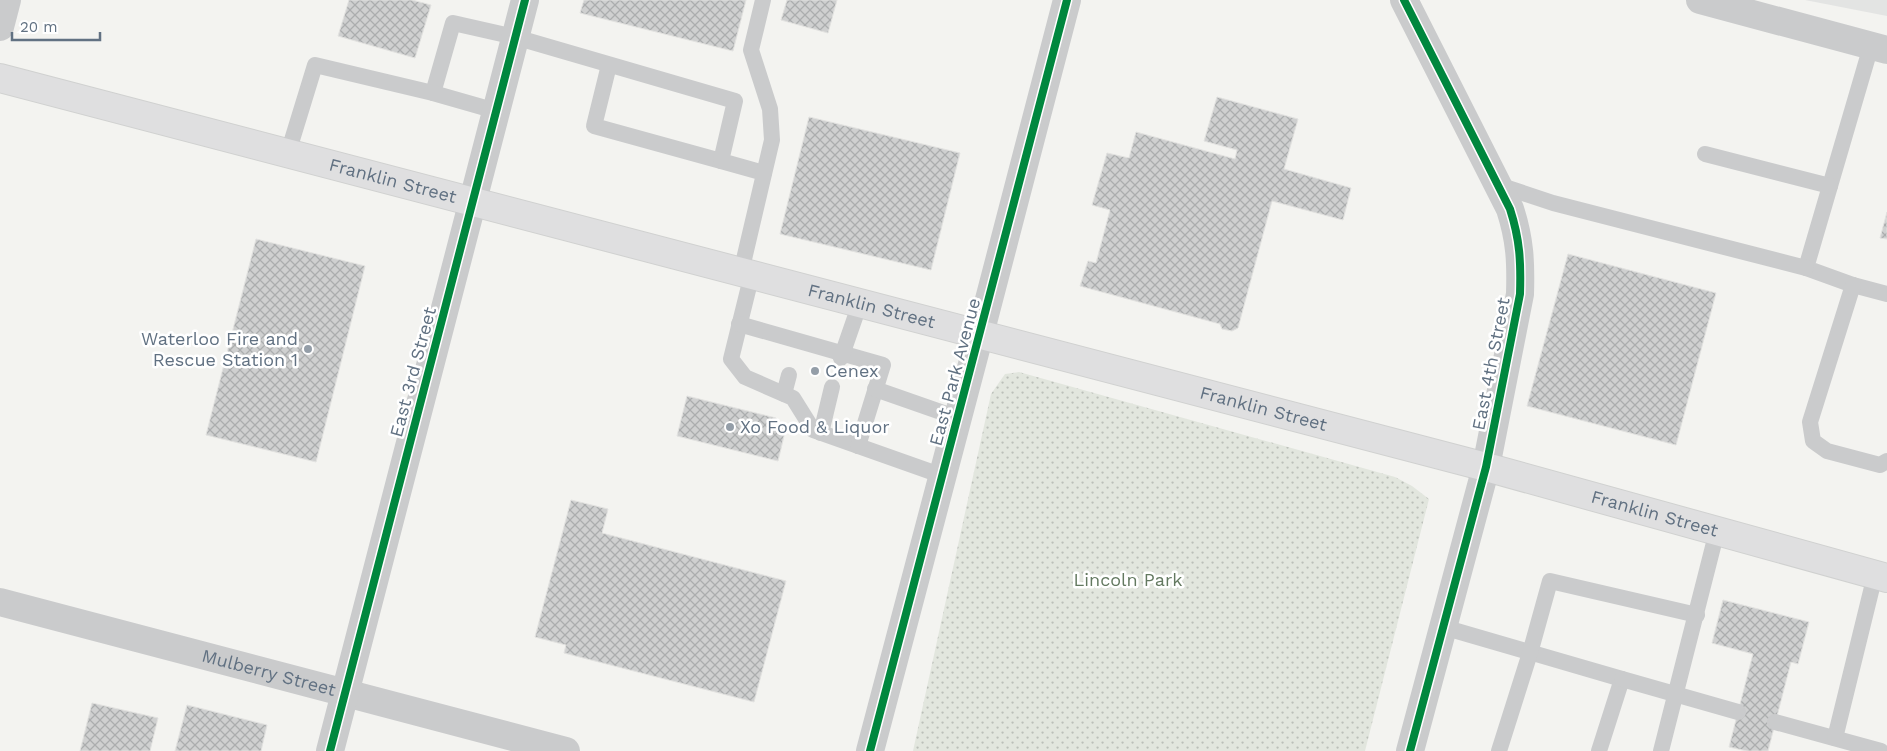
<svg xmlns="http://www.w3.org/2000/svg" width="1887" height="751" font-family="'Work Sans',sans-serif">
	<defs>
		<pattern id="park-dots" width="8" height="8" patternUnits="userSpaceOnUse" patternTransform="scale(1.25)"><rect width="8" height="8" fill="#e2e6de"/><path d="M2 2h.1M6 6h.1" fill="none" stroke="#bbbfb9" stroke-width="1.8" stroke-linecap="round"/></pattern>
		<pattern id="building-cross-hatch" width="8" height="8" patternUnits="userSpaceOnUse" patternTransform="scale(1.25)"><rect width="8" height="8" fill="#cfd0d0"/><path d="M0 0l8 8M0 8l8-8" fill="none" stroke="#abadae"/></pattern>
	</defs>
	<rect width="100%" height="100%" fill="#f3f3f0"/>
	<!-- built -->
	<polygon fill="#e3e4e3" points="1805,0 1887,0 1887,16"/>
	<!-- park -->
	<polygon fill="url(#park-dots)" points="1019,372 1395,477 1412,486 1429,499 1365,751 913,751 991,394 1005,374"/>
	<!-- building -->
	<g fill="url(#building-cross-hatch)" stroke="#e2e2e0">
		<polygon points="349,0 412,0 431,5 415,58 338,36"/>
		<polygon points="584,0 746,0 733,51 580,13"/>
		<polygon points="787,0 837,0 828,33 781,20"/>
		<polygon points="1217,97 1298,119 1284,169 1351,188 1343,220 1272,201 1238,328 1232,331 1222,329 1220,324 1080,286 1088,261 1096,263 1110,210 1092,205 1107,153 1129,158 1136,132 1235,159 1237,150 1204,141"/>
		<polygon points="809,117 960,153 931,270 780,234"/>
		<polygon points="1887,212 1887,239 1880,238"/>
		<polygon points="256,239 365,266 316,462 206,435"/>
		<polygon points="1568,254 1716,293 1676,445 1527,406"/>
		<polygon points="687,396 776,418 785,432 778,461 677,436"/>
		<polygon points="571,500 608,509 602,533 786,581 754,702 564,653 566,645 535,637"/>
		<polygon points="1723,600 1809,622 1798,664 1791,662 1768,751 1747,751 1729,747 1753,654 1712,643"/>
		<polygon points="92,703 158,718 150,751 80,751"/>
		<polygon points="187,705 267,725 261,751 175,751"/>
	</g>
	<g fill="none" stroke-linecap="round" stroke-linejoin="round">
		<!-- primary casing -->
		<g stroke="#d0d1d0" stroke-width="30">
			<g id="primary">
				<path id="s2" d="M0,78L1486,467L1887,578"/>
			</g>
		</g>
		<!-- service -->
		<g stroke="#cacbcc" stroke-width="16">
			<polyline points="1871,46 1806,268 1853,285 1887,294"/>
			<polyline points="609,65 594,126 721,161"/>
			<polyline points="433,93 453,23 515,37 735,101 721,161 764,173"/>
			<polyline points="288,153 315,65 433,93 496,111"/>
			<polyline points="1705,154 1830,186"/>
			<polyline points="1499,185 1553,203 1806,268"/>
			<polyline points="741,272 772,140 770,109 751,50 763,0"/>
			<polyline points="752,274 731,359 745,377 793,398 813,430 943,476"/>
			<polyline points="1853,285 1810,422 1813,441 1827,451 1880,465 1887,461"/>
			<polyline points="739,324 883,365 858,446"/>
			<polyline points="841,358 860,303"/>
			<polyline points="875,389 958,418"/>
			<polyline points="784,394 789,375"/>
			<polyline points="821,433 832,387"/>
			<polyline points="1443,627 1622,679 1599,751"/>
			<polyline points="1622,679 1738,712"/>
			<polyline points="1775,722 1881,751"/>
			<polyline points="1835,738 1875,575"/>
			<polyline points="1499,751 1530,653 1550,581 1697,615"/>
			<polyline points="1661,751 1717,531"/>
		</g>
		<!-- minor -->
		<g stroke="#cacbcc" stroke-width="28">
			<polyline points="0,27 7,0"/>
			<polyline points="980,334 1067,0"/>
			<path id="s1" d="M0,602L566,751"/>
			<polyline points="330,751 525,0"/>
		</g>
		<!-- tertiary -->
		<g stroke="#cacbcc" stroke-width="28">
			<path d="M1404,0L1510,209C1520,240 1521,262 1520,294L1486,467L1410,751"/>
			<polyline points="1700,0 1887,50"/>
			<polyline points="870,751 980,334"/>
		</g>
		<!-- primary -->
		<use href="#primary" stroke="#dfdfe0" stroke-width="28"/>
		<!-- cycleway casing -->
		<g stroke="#fff" stroke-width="11">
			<g id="cycleway">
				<path d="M1404,0L1510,209C1520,240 1521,262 1520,294L1486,467L1410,751"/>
				<polyline points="330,751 525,0"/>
				<polyline points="870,751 1067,0"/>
			</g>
		</g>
		<!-- cycleway -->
		<use href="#cycleway" stroke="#00873e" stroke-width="8"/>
	</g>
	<!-- markers -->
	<g fill="#949ea8" stroke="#fff" stroke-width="2">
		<circle cx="308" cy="349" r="5"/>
		<circle cx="815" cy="371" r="5"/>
		<circle cx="730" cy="427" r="5"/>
	</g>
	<g text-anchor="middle" stroke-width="5" stroke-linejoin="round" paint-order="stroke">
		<!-- street labels -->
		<g font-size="18" fill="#617182" stroke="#fff">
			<text dy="6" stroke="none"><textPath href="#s2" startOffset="406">Franklin Street</textPath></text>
			<text dy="6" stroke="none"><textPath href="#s2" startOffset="901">Franklin Street</textPath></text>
			<text transform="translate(1491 364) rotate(-79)" y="6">East 4th Street</text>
			<text transform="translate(413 372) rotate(-75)" y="6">East 3rd Street</text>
			<text transform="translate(955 372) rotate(-75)" y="6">East Park Avenue</text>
			<text dy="6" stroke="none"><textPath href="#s2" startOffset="1306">Franklin Street</textPath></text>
			<text dy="6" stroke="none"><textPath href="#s2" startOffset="1711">Franklin Street</textPath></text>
			<text dy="6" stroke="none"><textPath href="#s1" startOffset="278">Mulberry Street</textPath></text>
		</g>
		<!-- poi labels -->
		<g font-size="18" fill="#617182" stroke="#fff" text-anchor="start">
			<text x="298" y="345" text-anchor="end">Waterloo Fire and<tspan x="298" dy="21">Rescue Station 1</tspan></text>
			<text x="825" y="377">Cenex</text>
			<text x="740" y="433">Xo Food &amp; Liquor</text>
		</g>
		<!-- park labels -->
		<g font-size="18" fill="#637960" stroke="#fff">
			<text x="1128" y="586">Lincoln Park</text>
		</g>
	</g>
	<!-- scale -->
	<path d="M12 32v8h88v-8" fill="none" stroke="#617182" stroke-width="2.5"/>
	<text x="20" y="32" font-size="15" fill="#617182" stroke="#ffffff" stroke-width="4" paint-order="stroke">20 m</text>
</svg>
